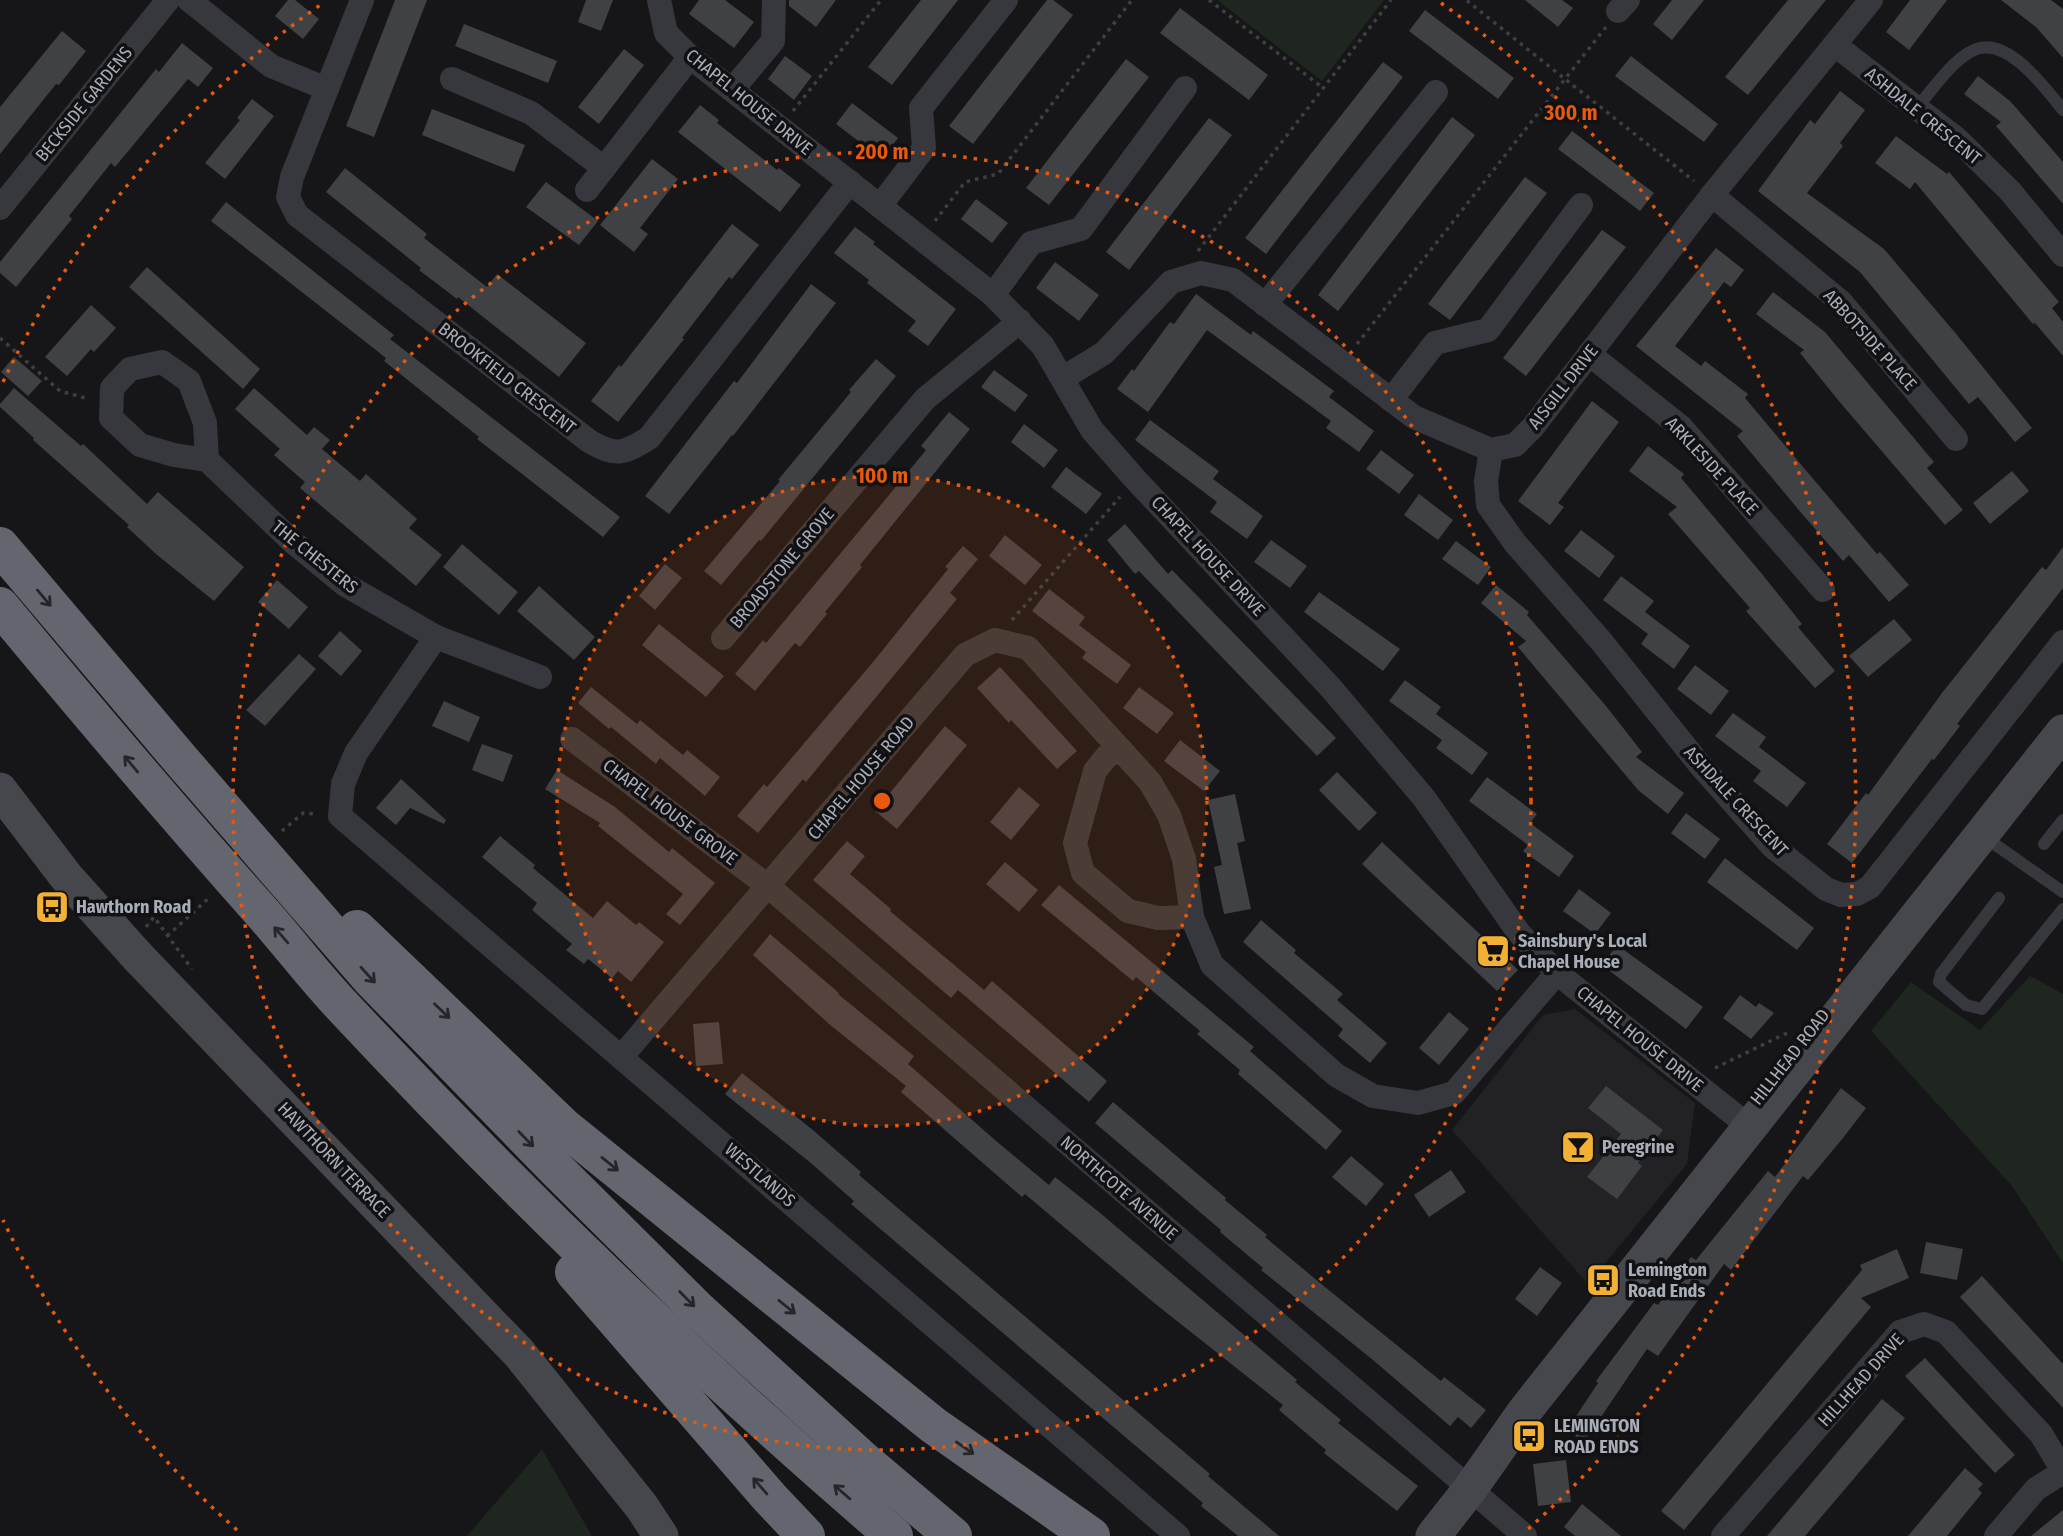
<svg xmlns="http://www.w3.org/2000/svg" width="2063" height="1536" font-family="'Fira Sans Condensed',sans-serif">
	<rect width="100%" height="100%" fill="#161618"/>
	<!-- built -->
	<polygon fill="#222225" points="1575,1009 1695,1103 1687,1164 1588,1284 1452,1130 1543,1015"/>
	<!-- green -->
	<g fill="#1e261f">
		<polygon points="1217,0 1384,0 1322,81"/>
		<polygon points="2030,976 2063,994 2063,1263 2012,1186 1871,1031 1911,982 1980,1030"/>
		<polygon points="542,1449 592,1536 467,1536"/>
	</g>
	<!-- building -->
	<g fill="#404145">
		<polygon points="288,0 295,0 319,19 303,39 275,16"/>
		<polygon points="395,0 427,0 374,137 346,126"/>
		<polygon points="586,0 613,0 601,31 578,22"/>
		<polygon points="699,0 725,0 754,22 734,48 689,14"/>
		<polygon points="789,0 836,0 816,27 789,6"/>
		<polygon points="921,0 958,0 892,85 868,67"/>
		<polygon points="1047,0 1053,0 1073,15 973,144 949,126"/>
		<polygon points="1525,0 1562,0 1573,8 1558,27"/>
		<polygon points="1672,0 1704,0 1672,40 1653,24"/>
		<polygon points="1788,0 1826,0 1748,95 1725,77"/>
		<polygon points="1910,0 1947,0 1909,50 1886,32"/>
		<polygon points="2001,0 2051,0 2063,9 2063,58 2036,27"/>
		<polygon points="1180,8 1268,75 1249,100 1160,33"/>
		<polygon points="1425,10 1514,78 1498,99 1409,31"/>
		<polygon points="464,24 557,61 548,83 455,46"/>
		<polygon points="62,31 86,51 59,85 56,84 0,154 0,107"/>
		<polygon points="182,43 213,68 198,87 188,79 115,167 111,163 69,216 72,219 16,287 0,273 0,262 156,69 159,72"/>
		<polygon points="624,49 644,65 599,124 578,107"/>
		<polygon points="785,56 812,76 794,100 768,79"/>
		<polygon points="1631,56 1718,124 1704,142 1615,76"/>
		<polygon points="1126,59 1149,77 1049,205 1026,188"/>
		<polygon points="1383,62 1403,77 1266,254 1245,238"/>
		<polygon points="1978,76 2010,101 2063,162 2063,204 1996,126 2001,122 1964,94"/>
		<polygon points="1840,91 1865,110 1840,143 1843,146 1807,193 1884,249 1957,335 2032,428 2015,442 1978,397 1969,404 1860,272 1758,191 1810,120 1815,124"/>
		<polygon points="252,99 274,116 225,179 205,163 240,120 237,118"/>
		<polygon points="852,103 898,138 882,159 836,124"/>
		<polygon points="700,105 719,120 717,123 777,170 779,168 801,185 780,212 678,132"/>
		<polygon points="432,109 525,145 514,172 422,135"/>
		<polygon points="1452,117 1475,135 1338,311 1318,295"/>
		<polygon points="1209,118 1232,135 1129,270 1106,252"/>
		<polygon points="1572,131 1654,193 1640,211 1558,149"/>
		<polygon points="1896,136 1947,174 1949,172 2059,302 2052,308 2063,322 2063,356 2035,323 2033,324 1915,182 1910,189 1875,163"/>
		<polygon points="652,159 678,179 640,228 648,234 634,252 600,225"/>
		<polygon points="345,168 427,234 424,238 487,287 497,274 586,343 559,377 458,297 457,299 419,270 421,268 326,192"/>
		<polygon points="1525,177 1547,193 1450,320 1428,304"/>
		<polygon points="546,182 598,221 579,245 526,207"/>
		<polygon points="976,199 1008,223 992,243 961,219"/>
		<polygon points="226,202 394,335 390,339 620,517 603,537 477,439 479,437 384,361 386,358 344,325 211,221"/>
		<polygon points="732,224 759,245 732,279 729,277 682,338 684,339 618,422 591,401 619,365 621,367"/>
		<polygon points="855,227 875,242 873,244 956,309 928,346 908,331 916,321 867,283 869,280 834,253"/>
		<polygon points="1602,230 1626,247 1526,376 1503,358"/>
		<polygon points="1716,248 1744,270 1731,287 1724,282 1675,346 1701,366 1705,361 1748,394 1745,398 1798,461 1877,554 1880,552 1909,585 1889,602 1849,555 1843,561 1803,515 1737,436 1743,431 1636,346"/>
		<polygon points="1055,262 1099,295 1079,321 1036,288"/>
		<polygon points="147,267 260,369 243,389 129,287"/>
		<polygon points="811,284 836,303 733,436 732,435 669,514 645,496 734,381 737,383"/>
		<polygon points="1773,292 1825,332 1934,462 1927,468 1963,510 1945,525 1838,400 1800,353 1804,350 1756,314"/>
		<polygon points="1196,294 1251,335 1253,331 1334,391 1329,397 1374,431 1359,452 1326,428 1331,421 1207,330 1148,412 1117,389 1132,369 1134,371 1170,322 1174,324"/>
		<polygon points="91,305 116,328 94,352 91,349 67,376 45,357"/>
		<polygon points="14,357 42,381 28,396 1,372"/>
		<polygon points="876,359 896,376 761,541 759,540 721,585 704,571 780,481 778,480 851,392 849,390"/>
		<polygon points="994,370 1028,395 1015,412 981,387"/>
		<polygon points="14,388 81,446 83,444 147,504 158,492 244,567 214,601 156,554 127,527 129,525 33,440 34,438 0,407 0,404"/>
		<polygon points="254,388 307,435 314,427 330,440 322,449 360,481 366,474 417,519 409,528 442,555 416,586 300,488 305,482 274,455 280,449 235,409"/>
		<polygon points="1592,401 1619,422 1558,503 1564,507 1550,525 1518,501"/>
		<polygon points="949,412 970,429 860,565 862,567 825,612 827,614 800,647 795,643 755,691 735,674 763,640 766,643 889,495 926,450 921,446"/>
		<polygon points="1150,420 1219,471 1213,479 1263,516 1247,539 1210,512 1217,502 1135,440"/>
		<polygon points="1024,424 1058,450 1044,468 1011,442"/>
		<polygon points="1648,446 1684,474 1681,478 1762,574 1802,624 1798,627 1835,671 1815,688 1746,611 1750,608 1668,514 1677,507 1629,471"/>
		<polygon points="1381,450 1414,475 1399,494 1366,469"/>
		<polygon points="1066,467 1102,494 1086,514 1051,487"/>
		<polygon points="2012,471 2029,491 1990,524 1973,503"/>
		<polygon points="1419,494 1453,520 1438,540 1404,515"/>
		<polygon points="1125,524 1168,574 1172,570 1336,738 1317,756 1139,571 1135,574 1107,540"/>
		<polygon points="1581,530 1615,556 1599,578 1564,551"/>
		<polygon points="1005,535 1042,565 1025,585 989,556"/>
		<polygon points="1271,540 1307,566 1290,588 1254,562"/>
		<polygon points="1456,541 1491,567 1478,585 1442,559"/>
		<polygon points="462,544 518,592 499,615 443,567"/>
		<polygon points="963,546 978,559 950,593 957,599 806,782 803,779 758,833 737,816 764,784 767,787 873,662 948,569 945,567"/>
		<polygon points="2063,547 2063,588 1957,724 1960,726 1934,760 1932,759 1852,863 1827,844 1866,793 1868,795 1942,693 2042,567 2046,570"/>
		<polygon points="665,564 682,578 655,610 639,596"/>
		<polygon points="1621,576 1654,601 1645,612 1690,646 1674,669 1641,644 1648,634 1603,600"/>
		<polygon points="277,580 308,607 289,629 258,602"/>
		<polygon points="1496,585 1529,612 1527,615 1606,706 1642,752 1636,757 1684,793 1668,814 1638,790 1518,647 1526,641 1481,603"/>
		<polygon points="539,586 595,637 574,660 517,611"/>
		<polygon points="1049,589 1085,617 1079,625 1131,665 1117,684 1082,658 1086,652 1032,611"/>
		<polygon points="1319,592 1400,649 1383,671 1304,612"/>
		<polygon points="1894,619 1912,640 1868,677 1849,656"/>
		<polygon points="659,624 724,676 706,697 642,645"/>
		<polygon points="340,631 362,651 341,676 318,656"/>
		<polygon points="299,654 316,669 265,726 246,710"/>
		<polygon points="1695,665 1729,691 1711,715 1677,689"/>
		<polygon points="1000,667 1077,751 1057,769 1011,720 1009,723 977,688"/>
		<polygon points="1405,680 1441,707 1436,714 1488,753 1472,775 1436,748 1442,740 1389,701"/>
		<polygon points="591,687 637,724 640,720 683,755 687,750 720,777 705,796 660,758 656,764 611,727 609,729 578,703"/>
		<polygon points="1139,687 1174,713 1157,734 1123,708"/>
		<polygon points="444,701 480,717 469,742 432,726"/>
		<polygon points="1733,713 1766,737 1759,747 1806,783 1787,807 1753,781 1761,771 1715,736"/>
		<polygon points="945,726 967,745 897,829 875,811"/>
		<polygon points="1180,740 1220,771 1204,791 1164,761"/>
		<polygon points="482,744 513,755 503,782 472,770"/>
		<polygon points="557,770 615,807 669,852 672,848 715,883 680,925 666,914 683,894 598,826 600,823 545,789"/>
		<polygon points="1337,772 1377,813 1359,831 1319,790"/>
		<polygon points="1487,777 1537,814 1530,823 1574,856 1559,877 1523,851 1528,845 1469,801"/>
		<polygon points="401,779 446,820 444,824 410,808 396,825 376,808"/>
		<polygon points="1019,787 1040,805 1011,840 990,822"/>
		<polygon points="1235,794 1245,841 1237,843 1251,909 1224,914 1214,867 1222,865 1208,800"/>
		<polygon points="1686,813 1720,839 1705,859 1671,833"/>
		<polygon points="500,836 535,865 533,868 593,918 607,901 636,925 639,922 664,942 631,982 618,971 612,978 588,959 584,964 566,950 572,944 532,910 537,903 482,857"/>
		<polygon points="847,841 865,856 850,874 891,909 890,911 984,990 992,981 1107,1081 1089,1102 958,990 951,998 813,880"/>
		<polygon points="1382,842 1518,970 1497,991 1362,864"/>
		<polygon points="1725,858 1814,928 1797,950 1707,882"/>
		<polygon points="1005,862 1038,890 1019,912 986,884"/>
		<polygon points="1059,885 1254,1047 1250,1051 1342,1131 1326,1150 1238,1074 1240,1070 1197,1034 1200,1031 1136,977 1133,981 1041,905"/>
		<polygon points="1579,889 1611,913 1595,934 1563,911"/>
		<polygon points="1261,920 1296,950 1294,953 1343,994 1337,1000 1387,1043 1370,1063 1338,1036 1343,1029 1243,942"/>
		<polygon points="770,934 839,993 838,994 914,1056 908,1064 995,1140 1049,1185 1055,1177 1099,1212 1297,1380 1295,1382 1341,1420 1338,1423 1418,1486 1397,1511 1324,1453 1326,1450 1279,1410 1283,1405 1153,1302 1025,1194 1022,1197 901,1092 906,1086 829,1024 753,955"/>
		<polygon points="1617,945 1703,1007 1686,1029 1602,965"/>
		<polygon points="1740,995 1756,1007 1759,1003 1774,1013 1751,1039 1723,1018"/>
		<polygon points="1449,1012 1469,1029 1439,1065 1419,1048"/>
		<polygon points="719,1022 723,1064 696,1066 693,1024"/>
		<polygon points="742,1073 814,1131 861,1172 859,1175 1210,1474 1208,1476 1279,1536 1238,1536 1201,1506 1203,1503 851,1204 854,1201 812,1164 725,1094"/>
		<polygon points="1606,1086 1663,1130 1638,1163 1642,1166 1617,1199 1587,1177 1621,1134 1588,1108"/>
		<polygon points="1841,1088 1866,1108 1843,1138 1808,1180 1803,1176 1731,1270 1724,1264 1658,1356 1647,1349 1584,1442 1567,1430 1598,1383 1596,1381 1654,1303 1658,1305 1691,1257 1696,1260 1768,1171 1775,1177"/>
		<polygon points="1113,1102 1226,1198 1225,1200 1267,1235 1265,1237 1320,1283 1441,1381 1444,1377 1486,1410 1471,1428 1458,1417 1450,1426 1373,1360 1261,1270 1263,1268 1220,1232 1221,1230 1095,1123"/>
		<polygon points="1351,1156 1384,1184 1366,1206 1332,1177"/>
		<polygon points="1451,1170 1466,1192 1429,1217 1414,1195"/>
		<polygon points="1926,1242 1963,1249 1957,1280 1920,1273"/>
		<polygon points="1897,1249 1909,1278 1861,1298 1871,1307 1684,1530 1661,1511 1862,1270 1860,1265"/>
		<polygon points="1540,1267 1562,1283 1537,1316 1515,1299"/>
		<polygon points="1982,1276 2063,1364 2063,1408 1960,1297"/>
		<polygon points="1925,1358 2015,1455 1995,1473 1905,1376"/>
		<polygon points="1882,1399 1905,1418 1879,1449 1805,1536 1767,1536"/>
		<polygon points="1566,1460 1571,1502 1538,1506 1533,1464"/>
		<polygon points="1965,1468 1983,1484 1978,1489 1982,1493 1947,1536 1908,1536"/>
		<polygon points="1582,1504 1621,1536 1575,1536 1564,1527"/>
		<polygon points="2063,1510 2063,1536 2031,1536"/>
	</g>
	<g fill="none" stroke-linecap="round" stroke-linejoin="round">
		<!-- path -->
		<g stroke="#3d3f44" stroke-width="3.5" stroke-dasharray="3.5 5" stroke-linecap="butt">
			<polyline points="1209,0 1323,88"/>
			<polyline points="1606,27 1565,79 1694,181"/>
			<polyline points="793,111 881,0"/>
			<polyline points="935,221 965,182 998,174 1132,0"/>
			<polyline points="1198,251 1391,0"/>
			<polyline points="0,338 60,391 89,399"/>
			<polyline points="1357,344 1565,79 1466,0"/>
			<polyline points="1012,620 1120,497"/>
			<polyline points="282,831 303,813 316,814"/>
			<polyline points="146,927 154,917 192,969"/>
			<polyline points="167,936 209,898"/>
			<polyline points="1715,1068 1787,1033"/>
		</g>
		<!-- lane -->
		<g stroke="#37383d" stroke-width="12">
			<path d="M1917,108C1931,91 1953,59 1974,50C2007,35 2045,88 2063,110"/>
			<polyline points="1983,836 2063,892"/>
			<polyline points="2044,844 2063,820"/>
			<polyline points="1999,898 1941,974 1939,982 1966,1005 1982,1009 2063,909"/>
		</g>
		<!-- street -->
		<g stroke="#37383d" stroke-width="24">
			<polyline points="189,0 271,66 327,89"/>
			<path d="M362,0L292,177L288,197L297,215L589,441C616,457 623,454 649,438L850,182"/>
			<polyline points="659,0 666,33 690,57 993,295 1043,346 1092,430 1135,479 1330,687 1424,798 1519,933 1557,973 1751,1128"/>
			<polyline points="1618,11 1628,0"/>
			<polyline points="1835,45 1957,139 2010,191 2063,255"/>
			<polyline points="452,79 531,113 604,168"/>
			<polyline points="732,90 773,41 774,0"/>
			<polyline points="587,190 690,57"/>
			<polyline points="1712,195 1841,302 1956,439"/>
			<polyline points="880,206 924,148 921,108 1006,0"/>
			<polyline points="0,208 168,0"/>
			<polyline points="993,295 1031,243 1081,229 1185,88"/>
			<polyline points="1265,305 1436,92"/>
			<polyline points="1589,354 1681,427 1823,590"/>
			<polyline points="1063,378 1104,353 1171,282 1201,273 1233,280 1414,417 1491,450 1515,445 1533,427 1712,195 1871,0"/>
			<polyline points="1391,400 1435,343 1488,330 1581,205"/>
			<polyline points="1491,450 1486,481 1488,505 1515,543 1601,641 1700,765 1772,846 1826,889 1841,895 1857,894 1870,887 2063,642"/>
			<polyline points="207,460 205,423 189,381 162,362 130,369 112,388 111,418 140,445 174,455 207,460 293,542 344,584 436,637 540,677"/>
			<polyline points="436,637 356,753 343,784 340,816 1178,1536"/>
			<polyline points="723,638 925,399 1020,321"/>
			<polyline points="572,739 768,886 1525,1536"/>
			<polyline points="1121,750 1107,756 1095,771 1075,843 1083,873 1128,911 1158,918 1192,917"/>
			<polyline points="622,1056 965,655 995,640 1028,648 1150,782 1169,815 1184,859 1192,917 1212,965 1336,1075 1373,1096 1418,1103 1454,1093 1557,973"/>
			<polyline points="1723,1536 1900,1332 1924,1324 1946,1332 2041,1434 2063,1471"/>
			<polyline points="1996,1536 2036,1489 2063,1472"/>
		</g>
		<!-- secondary -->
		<g stroke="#45474d" stroke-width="35">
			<polyline points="0,790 68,879 138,957 519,1353 642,1507 661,1536"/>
			<polyline points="1433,1536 1470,1489 1524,1412 2063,732"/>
		</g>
		<!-- highway -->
		<g stroke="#63666e" stroke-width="38">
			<polyline points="0,546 181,760 371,979 555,1168 697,1309 863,1460 953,1536"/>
			<path d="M0,606C87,711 175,815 266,917C293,948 318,981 346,1010C519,1195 702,1372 894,1536"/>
			<polyline points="357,929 564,1127 933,1425 1091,1536"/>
			<polyline points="574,1272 770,1498 806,1536"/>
		</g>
	</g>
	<!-- one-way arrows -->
	<defs><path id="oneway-shaft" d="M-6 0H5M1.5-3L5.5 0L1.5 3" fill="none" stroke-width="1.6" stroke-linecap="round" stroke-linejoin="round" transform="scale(1.75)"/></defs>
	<g stroke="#26262a">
		<use href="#oneway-shaft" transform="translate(44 598) rotate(50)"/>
		<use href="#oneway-shaft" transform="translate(131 764) rotate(-130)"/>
		<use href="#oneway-shaft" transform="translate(281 935) rotate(-131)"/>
		<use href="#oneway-shaft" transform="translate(368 975) rotate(48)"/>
		<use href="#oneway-shaft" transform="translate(442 1011) rotate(44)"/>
		<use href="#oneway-shaft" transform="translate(526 1139) rotate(46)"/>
		<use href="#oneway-shaft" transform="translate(610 1164) rotate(39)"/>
		<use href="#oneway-shaft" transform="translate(687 1299) rotate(45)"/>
		<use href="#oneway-shaft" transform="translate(787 1307) rotate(39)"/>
		<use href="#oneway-shaft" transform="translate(965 1448) rotate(35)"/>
		<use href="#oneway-shaft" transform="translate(760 1486) rotate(-131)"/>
		<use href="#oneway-shaft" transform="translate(842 1492) rotate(-139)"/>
	</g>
	<!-- distance rings -->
	<circle cx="882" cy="801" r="325" fill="#e8590c" fill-opacity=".12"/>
	<g fill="none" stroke="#e8590c" stroke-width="3.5" stroke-dasharray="3.5 7">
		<circle cx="882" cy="801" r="325"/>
		<circle cx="882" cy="801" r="649"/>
		<path d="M237 1530A974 974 0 0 1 3 1220M3 382A974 974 0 0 1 323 3M1441 3A974 974 0 0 1 1527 1530"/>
	</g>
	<!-- icons -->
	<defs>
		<g id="bus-square" transform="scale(1.75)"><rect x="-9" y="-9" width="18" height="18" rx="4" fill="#f2b134" stroke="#111113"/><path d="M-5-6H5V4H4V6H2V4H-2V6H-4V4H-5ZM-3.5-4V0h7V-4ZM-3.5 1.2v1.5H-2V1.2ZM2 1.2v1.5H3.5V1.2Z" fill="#111"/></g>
		<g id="supermarket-square" transform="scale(1.75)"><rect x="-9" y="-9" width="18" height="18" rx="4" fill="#f2b134" stroke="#111113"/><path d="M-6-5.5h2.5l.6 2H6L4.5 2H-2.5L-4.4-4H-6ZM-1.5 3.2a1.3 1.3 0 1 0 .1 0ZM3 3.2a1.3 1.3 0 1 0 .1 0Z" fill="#111"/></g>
		<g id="bar-square" transform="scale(1.75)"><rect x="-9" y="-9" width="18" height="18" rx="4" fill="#f2b134" stroke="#111113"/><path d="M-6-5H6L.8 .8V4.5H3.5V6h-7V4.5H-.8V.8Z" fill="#111"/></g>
	</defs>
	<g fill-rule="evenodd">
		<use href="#bus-square" x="52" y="907"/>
		<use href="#supermarket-square" x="1493" y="951"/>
		<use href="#bar-square" x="1578" y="1147"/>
		<use href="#bus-square" x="1603" y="1280"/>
		<use href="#bus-square" x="1529" y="1436"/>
	</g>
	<g text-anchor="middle" stroke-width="7" stroke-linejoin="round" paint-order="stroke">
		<!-- street labels -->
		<g font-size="18" fill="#a8adb8" stroke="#111113">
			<text transform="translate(749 102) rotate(39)" y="6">CHAPEL HOUSE DRIVE</text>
			<text transform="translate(84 104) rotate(-51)" y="6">BECKSIDE GARDENS</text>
			<text transform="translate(1923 116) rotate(39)" y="6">ASHDALE CRESCENT</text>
			<text transform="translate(1870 340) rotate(48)" y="6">ABBOTSIDE PLACE</text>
			<text transform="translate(507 378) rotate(38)" y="6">BROOKFIELD CRESCENT</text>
			<text transform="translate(1563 387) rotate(-52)" y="6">AISGILL DRIVE</text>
			<text transform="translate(1712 466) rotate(47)" y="6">ARKLESIDE PLACE</text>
			<text transform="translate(1208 556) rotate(47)" y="6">CHAPEL HOUSE DRIVE</text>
			<text transform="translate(315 557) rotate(39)" y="6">THE CHESTERS</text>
			<text transform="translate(782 568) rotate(-50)" y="6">BROADSTONE GROVE</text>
			<text transform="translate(861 778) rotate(-50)" y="6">CHAPEL HOUSE ROAD</text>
			<text transform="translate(1736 801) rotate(47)" y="6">ASHDALE CRESCENT</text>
			<text transform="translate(670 812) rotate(37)" y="6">CHAPEL HOUSE GROVE</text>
			<text transform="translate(1640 1039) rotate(39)" y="6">CHAPEL HOUSE DRIVE</text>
			<text transform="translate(1790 1057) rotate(-52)" y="6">HILLHEAD ROAD</text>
			<text transform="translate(334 1160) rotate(46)" y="6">HAWTHORN TERRACE</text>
			<text transform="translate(760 1175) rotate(41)" y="6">WESTLANDS</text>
			<text transform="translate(1119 1188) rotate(41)" y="6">NORTHCOTE AVENUE</text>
			<text transform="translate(1861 1380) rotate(-48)" y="6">HILLHEAD DRIVE</text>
		</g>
		<!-- poi labels -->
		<g font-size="18" font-weight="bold" fill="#a8adb8" stroke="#111113" text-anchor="start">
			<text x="76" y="913">Hawthorn Road</text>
			<text x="1518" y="947">Sainsbury's Local<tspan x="1518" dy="21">Chapel House</tspan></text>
			<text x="1602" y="1153">Peregrine</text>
			<text x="1628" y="1276">Lemington<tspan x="1628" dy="21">Road Ends</tspan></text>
			<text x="1554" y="1432">LEMINGTON<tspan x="1554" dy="21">ROAD ENDS</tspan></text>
		</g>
	</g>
	<circle cx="882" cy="801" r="10" fill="#e8590c" stroke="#111113" stroke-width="3.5"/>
	<g font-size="21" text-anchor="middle" font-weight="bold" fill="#e8590c" stroke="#111113" stroke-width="7" stroke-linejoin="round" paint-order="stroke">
		<text x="1571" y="120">300 m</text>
		<text x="882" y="159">200 m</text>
		<text x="882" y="483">100 m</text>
	</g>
</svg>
